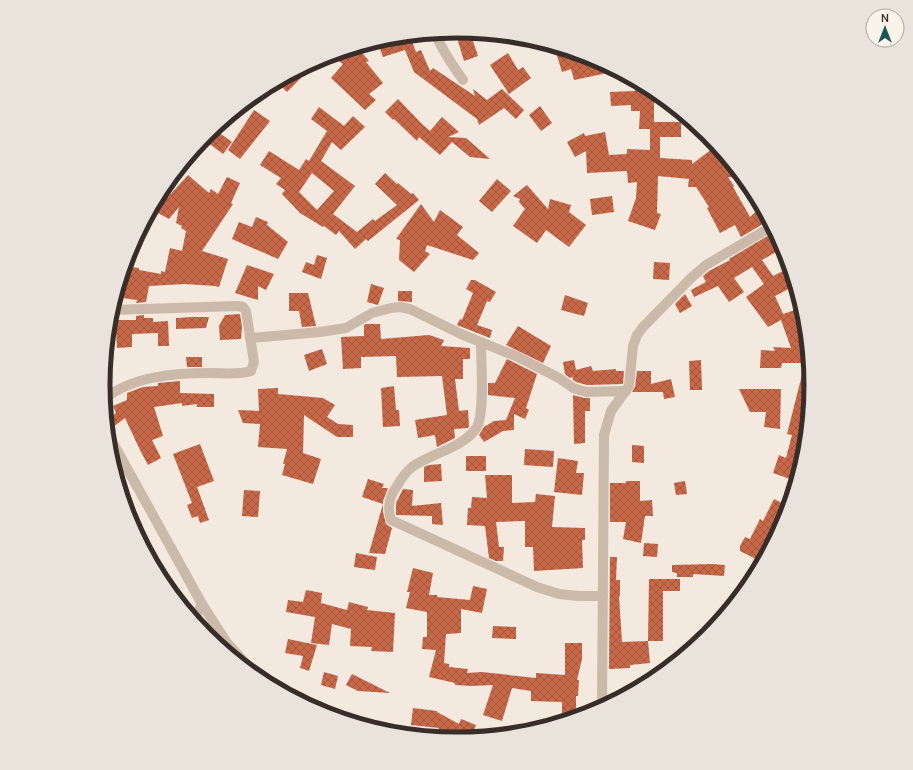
<svg xmlns="http://www.w3.org/2000/svg" width="913" height="770" font-family="Manrope,sans-serif">
	<defs>
		<pattern id="building-cross-hatch" width="8" height="8" patternUnits="userSpaceOnUse"><rect width="8" height="8" fill="#c76848"/><path d="M0 0l8 8M0 8l8-8" fill="none" stroke="#a3563c"/></pattern>
	</defs>
	<rect width="100%" height="100%" fill="#f3e9de"/>
	<!-- building -->
	<g fill="url(#building-cross-hatch)" fill-rule="evenodd">
		<polygon points="455,31 470,32 478,56 464,61"/>
		<polygon points="410,36 416,52 421,50 430,71 433,68 475,96 473,89 487,100 502,89 524,110 516,119 504,108 479,125 477,119 414,72 405,50 383,57 379,46"/>
		<polygon points="554,46 592,58 617,71 574,80 571,69 562,72"/>
		<polygon points="357,47 369,61 366,62 383,83 369,94 376,100 365,110 331,78 343,64 330,55"/>
		<polygon points="508,53 518,70 523,67 531,78 509,94 490,65"/>
		<polygon points="295,72 301,78 287,92 277,82"/>
		<polygon points="635,81 654,92 654,122 681,122 681,137 660,137 660,158 692,160 692,164 716,146 742,178 728,177 734,186 733,187 750,217 761,207 768,221 741,237 735,225 720,233 707,208 709,207 696,187 688,187 689,179 658,176 657,213 661,214 655,230 628,221 636,198 637,182 628,183 627,171 587,173 586,151 575,157 567,142 584,133 585,136 605,132 609,155 627,154 627,149 650,150 650,129 639,129 640,111 631,111 631,105 611,106 610,92 635,91"/>
		<polygon points="398,99 421,123 430,131 442,117 459,132 448,137 466,138 490,159 470,157 452,142 440,155 419,137 417,141 394,119 393,120 385,112"/>
		<polygon points="540,106 552,123 541,131 529,115"/>
		<path d="M319,107L344,126L353,116L365,127L341,150L332,142L321,161L355,186L333,214L357,232L373,219L375,221L397,205L375,184L385,173L397,184L398,183L411,194L413,193L419,200L368,241L366,239L355,249L339,231L336,235L324,226L323,227L300,213L282,194L285,190L276,184L281,178L260,165L269,151L299,170L306,159L309,161L327,131L311,119ZM312,173L334,191L317,210L299,192Z"/>
		<polygon points="254,110 270,121 240,159 228,150"/>
		<polygon points="214,129 232,142 223,154 203,139"/>
		<polygon points="188,175 209,193 211,189 218,194 227,177 240,183 231,203 233,204 202,251 228,259 219,287 215,286 185,284 149,286 146,302 136,303 137,300 115,297 125,266 139,268 139,270 161,274 161,271 165,272 170,248 182,251 186,231 181,228 182,226 176,223 179,207 169,219 158,213 157,200 160,194 167,198"/>
		<polygon points="497,179 511,191 492,212 479,201"/>
		<polygon points="527,185 548,209 550,199 571,205 569,212 586,225 569,247 546,230 537,243 513,226 525,209 519,202 520,199 513,196"/>
		<polygon points="612,196 614,212 592,215 590,199"/>
		<polygon points="421,204 434,222 440,210 463,227 457,235 479,253 473,260 427,245 425,251 430,254 414,272 399,260 400,240 396,239"/>
		<polygon points="256,217 268,222 267,225 288,242 278,259 232,239 239,222 252,227"/>
		<polygon points="774,232 783,248 762,260 773,276 789,268 794,286 775,296 783,314 801,308 804,316 810,385 804,454 803,457 798,455 790,479 773,473 779,455 786,458 792,435 787,434 805,363 782,363 781,368 760,368 761,350 775,351 773,347 791,348 781,320 768,327 746,297 764,284 752,267 734,278 744,292 729,302 718,286 694,297 691,290 706,282 703,276 709,271 730,260 729,259"/>
		<polygon points="317,255 327,258 321,279 302,272 306,262 314,265"/>
		<polygon points="654,262 670,263 669,280 653,279"/>
		<polygon points="247,265 274,274 266,290 258,286 258,300 235,293"/>
		<polygon points="471,280 475,280 496,292 490,302 487,301 477,325 492,330 490,338 457,325 460,319 462,320 473,293 466,289"/>
		<polygon points="371,284 384,288 378,305 367,302"/>
		<polygon points="398,291 412,291 412,302 398,301"/>
		<polygon points="289,293 308,293 316,326 302,327 299,311 289,311"/>
		<polygon points="685,294 692,306 680,313 675,304"/>
		<polygon points="565,295 588,303 584,316 561,310"/>
		<polygon points="240,314 242,327 241,339 220,340 219,326 225,315"/>
		<polygon points="144,315 144,318 153,318 153,322 168,321 169,346 158,346 158,333 132,334 132,347 117,348 116,331 108,331 109,320 136,320 136,316"/>
		<polygon points="193,317 209,317 206,328 176,329 176,318"/>
		<polygon points="366,324 380,324 381,339 429,335 444,340 441,346 470,348 470,359 463,359 463,379 455,379 459,411 468,410 469,426 468,428 454,429 455,438 437,447 435,435 418,438 415,420 447,415 442,376 397,377 396,356 361,357 361,368 343,369 341,337 364,336 364,325"/>
		<polygon points="518,326 551,346 543,363 506,345"/>
		<polygon points="322,349 327,364 309,371 304,355"/>
		<polygon points="186,357 202,357 202,367 187,367"/>
		<polygon points="507,359 537,374 526,408 529,410 525,419 514,414 514,430 503,431 484,442 479,435 484,427 494,421 506,420 515,398 488,395 488,383 495,383"/>
		<polygon points="574,360 576,370 591,366 593,371 616,369 616,371 624,371 623,384 587,385 576,382 573,380 573,377 570,378 565,374 563,362"/>
		<polygon points="701,360 702,390 690,390 689,361"/>
		<polygon points="637,371 651,371 651,384 671,379 675,397 664,399 663,392 632,392 635,387"/>
		<polygon points="180,381 180,393 214,394 214,407 197,407 197,404 182,406 182,403 154,407 163,436 152,440 161,458 148,465 140,450 125,418 113,427 108,419 116,413 113,406 127,400 127,393 143,387 158,386 158,383"/>
		<polygon points="394,386 396,410 399,410 400,426 383,427 381,388"/>
		<polygon points="278,388 278,394 323,398 335,405 327,417 338,424 353,425 353,437 337,437 304,415 303,453 321,459 313,484 282,475 285,464 283,464 287,449 258,447 260,424 243,423 238,410 259,411 258,389"/>
		<polygon points="739,389 781,389 780,429 764,427 766,412 750,412"/>
		<polygon points="573,395 584,398 590,398 590,411 585,411 585,443 574,444"/>
		<polygon points="200,444 214,481 197,487 209,520 200,523 198,516 192,518 187,505 192,503 173,454"/>
		<polygon points="632,445 644,446 644,463 632,462"/>
		<polygon points="525,449 554,451 553,467 524,465"/>
		<rect x="466" y="456" width="20" height="15"/>
		<polygon points="558,458 578,461 576,473 584,473 582,495 554,492"/>
		<polygon points="441,464 442,481 424,482 424,467 429,465"/>
		<polygon points="485,475 512,475 512,503 535,502 536,494 555,496 552,527 585,528 585,540 582,540 583,568 534,571 533,547 525,547 525,521 496,522 499,547 504,547 503,561 496,561 489,558 485,526 467,525 468,508 471,508 472,497 487,498"/>
		<polygon points="368,479 384,484 382,488 388,488 383,501 383,512 386,524 392,528 385,554 369,553 383,504 362,497"/>
		<polygon points="626,481 640,481 640,501 652,500 653,516 645,516 641,543 623,539 626,522 610,522 610,483 626,483"/>
		<polygon points="685,481 687,494 676,495 674,483"/>
		<polygon points="403,489 413,490 412,506 441,503 443,525 432,524 432,516 396,515 396,503"/>
		<polygon points="244,490 260,491 258,517 242,516"/>
		<polygon points="774,499 788,506 784,520 779,518 766,544 770,546 762,560 761,560 760,561 740,551 740,546 745,537 750,539 760,519 763,521"/>
		<polygon points="644,543 658,544 657,557 643,556"/>
		<polygon points="356,553 377,557 375,570 354,567"/>
		<polygon points="610,557 617,557 616,580 620,580 620,596 619,596 622,642 648,641 650,663 630,665 630,668 609,669"/>
		<polygon points="712,564 725,565 724,576 693,574 693,577 677,577 677,573 672,572 672,565"/>
		<polygon points="413,568 433,573 429,595 437,595 437,597 470,600 473,586 487,589 482,613 461,609 461,633 446,634 444,663 449,664 449,667 468,669 467,673 482,672 536,678 536,673 565,675 565,643 582,643 582,659 577,680 579,680 578,696 576,696 576,714 562,714 562,702 531,701 531,691 512,688 502,721 483,715 493,685 472,686 455,685 455,683 429,677 436,650 422,649 423,637 427,637 427,612 406,608 410,592 407,592"/>
		<polygon points="649,579 680,579 680,591 663,591 663,641 648,641"/>
		<polygon points="306,590 322,593 321,603 347,610 349,602 368,607 367,610 395,613 393,652 371,651 372,647 350,646 351,629 332,624 329,645 311,643 315,617 286,612 288,600 303,602"/>
		<polygon points="493,626 516,627 516,639 492,638"/>
		<polygon points="288,639 317,645 309,671 300,668 303,656 285,653"/>
		<polygon points="324,672 338,676 335,689 321,685"/>
		<polygon points="352,674 390,693 358,691 346,685"/>
		<polygon points="413,708 437,711 437,712 459,724 461,719 476,725 471,738 456,739 435,737 439,728 411,725"/>
	</g>
	<g fill="none" stroke-linecap="round" stroke-linejoin="round">
		<!-- minor -->
		<g stroke="#cbb9a9" stroke-width="10">
			<path d="M435,33C442,50 452,65 463,80"/>
			<polyline points="250,338 320,332 346,328 372,313 391,308 400,307 410,309 461,334 518,357 559,378 573,388 586,392 626,391"/>
			<path d="M481,342C481,361 485,412 477,427C464,448 431,453 412,467C406,472 401,479 397,486C389,497 387,507 391,520L537,587L559,594L578,596H603"/>
			<path d="M104,399C133,376 175,373 210,373C224,373 238,375 251,371L254,362L246,311L243,307L238,306L111,310"/>
			<polyline points="107,432 202,604 227,643 261,680"/>
			<polyline points="194,620 202,604"/>
			<polyline points="602,706 604,435 611,411 629,386 633,346 637,335 643,327 691,278 706,265 771,227"/>
		</g>
	</g>
	<!-- crop -->
	<path d="M0 0H913V770H0ZM110 385a347 347 0 1 1 694 0a347 347 0 1 1-694 0Z" fill="#eae3db" fill-rule="evenodd"/>
	<path fill="none" stroke="#382e29" stroke-width="5" d="M110 385a347 347 0 1 1 694 0a347 347 0 1 1-694 0Z"/>
	<!-- north arrow -->
	<g transform="translate(885 28)"><circle r="19" fill="#faf3ea" stroke="#aca49d"/>
	<path d="M0-3L7 15L0 10L-7 15Z" fill="#1e565a"/>
	<text y="-6" font-size="11" font-weight="bold" text-anchor="middle" fill="#382e29">N</text>
	</g>
</svg>
